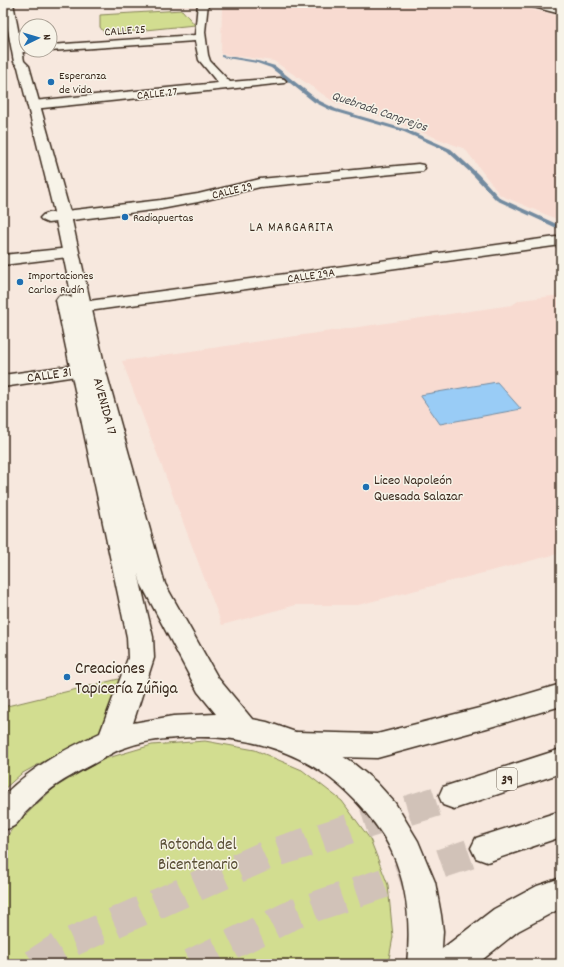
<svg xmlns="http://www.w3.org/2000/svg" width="564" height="967" font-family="Dekko,sans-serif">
	<rect width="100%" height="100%" fill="#f7e8de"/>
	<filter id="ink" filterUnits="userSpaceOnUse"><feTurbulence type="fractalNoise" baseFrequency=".025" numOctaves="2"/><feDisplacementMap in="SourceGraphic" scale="8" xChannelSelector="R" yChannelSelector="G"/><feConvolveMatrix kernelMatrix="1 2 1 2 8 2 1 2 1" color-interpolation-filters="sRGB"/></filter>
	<g filter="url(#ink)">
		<!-- built -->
		<g fill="#f8dbd1">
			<polygon points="222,3 502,3 561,16 561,221 500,195 465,149 377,115 337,104 274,61 221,54"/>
			<polygon points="561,295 561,553 358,605 296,605 222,625 122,361 512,305 520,300"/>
		</g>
		<!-- green -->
		<g fill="#d2dd90" stroke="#868457">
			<polygon points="182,10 195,25 105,34 100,27 100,15"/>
			<polygon points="131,676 120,710 90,746 59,753 21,774 3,790 3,707"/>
			<polygon points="205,741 255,750 302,770 342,801 370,839 388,885 393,937 388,964 3,964 3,843 14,826 54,788 101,760 152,745"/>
		</g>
		<!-- water -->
		<polygon fill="#99ccf6" stroke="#738ba0" points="497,382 521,409 440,424 420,395"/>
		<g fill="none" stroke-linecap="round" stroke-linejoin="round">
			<!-- stream -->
			<polygon fill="#738ba0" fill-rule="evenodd" points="221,55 258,61 275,66 318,100 336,109 408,130 451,149 478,174 500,198 561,226 561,230 496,200 474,176 447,151 404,132 332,111 314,102 271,68 257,63 221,57"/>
			<!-- highway-tunnel -->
			<g stroke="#d1c2b8" stroke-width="30" stroke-dasharray="30 15" stroke-linecap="butt">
				<polyline points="34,964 60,947 267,855 454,796"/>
				<polyline points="191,964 296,913 487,848"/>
			</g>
			<!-- minor casing -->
			<g stroke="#3b2a1e" stroke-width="3">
				<g id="minor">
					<polygon points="198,3 208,3 205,32 208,55 210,61 230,82 280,78 284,79 286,81 284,83 33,109 29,108 27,105 29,102 33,101 218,83 199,60 195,41 50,51 46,50 50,50 50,45 195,35"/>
					<polygon points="26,46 26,50 31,50 30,51 18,53 13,50 14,48"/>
					<polygon points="418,164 423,165 425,168 423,171 260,187 198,202 161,209 48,223 43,221 40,218 43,215 48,213 161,200 198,194 260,179"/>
					<polygon points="556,237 561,239 561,245 67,314 61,313 58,309 61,305 67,304"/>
					<polygon points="70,248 76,250 78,253 76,256 3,265 3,255"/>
					<polygon points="96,362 103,364 105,368 103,372 3,387 3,375"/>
				</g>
			</g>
			<!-- major casing -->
			<g stroke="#3b2a1e" stroke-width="3">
				<g id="major">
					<path d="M3,3H13L24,61L29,66L71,216L105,368L165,584L218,678L252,719L267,722L304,735L330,748L354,764L376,782L395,803L418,841L435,882L441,915L443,931L441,964H407C411,926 408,887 392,852C385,836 374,822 363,809C315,753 249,732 177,738C159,739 140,742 124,748C114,751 106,757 97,762C78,772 62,780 46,793C38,800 31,807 24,814C21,818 18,823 14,826C11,828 6,829 3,830L4,795C32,767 65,749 100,733L128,658L127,637L56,300L59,296L65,295L72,298L55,216L18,67L14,62ZM138,573L141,584L198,692L216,714L173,716L133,723L154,658L153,637Z"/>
					<polygon points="524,3 540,3 561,8 561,14 526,5"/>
				</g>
			</g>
			<!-- highway casing -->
			<g stroke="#3b2a1e" stroke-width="3">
				<g id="highway">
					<polygon points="561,684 561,706 487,728 377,758 297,756 287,752 283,744 287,736 297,732 377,734 487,706"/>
					<polygon points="561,749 561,773 454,809 443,805 439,796 443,787"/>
					<polygon points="561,811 561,837 487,862 476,858 471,848 476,838"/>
					<polygon points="561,878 561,908 518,931 477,964 433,964 438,952 494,909 537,886"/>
				</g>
			</g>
			<!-- minor -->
			<use href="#minor" fill="#f7f3e8" fill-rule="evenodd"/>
			<!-- major -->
			<use href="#major" fill="#f7f3e8" fill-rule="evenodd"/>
			<!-- highway -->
			<use href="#highway" fill="#f7f3e8" fill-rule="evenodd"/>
		</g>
	</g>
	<!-- markers -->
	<g fill="#1f6fb2" stroke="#f7f3e8" stroke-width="1.5">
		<circle cx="51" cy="82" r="4"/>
		<circle cx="125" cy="217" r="4"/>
		<circle cx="20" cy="282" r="4"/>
		<circle cx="366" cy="487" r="4"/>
		<circle cx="67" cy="677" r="4"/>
	</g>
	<g text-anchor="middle" stroke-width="3" stroke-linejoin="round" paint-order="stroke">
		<!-- far-street labels -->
		<g font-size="12" fill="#3b2a1e" stroke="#f7f3e8">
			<text transform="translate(125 30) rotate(-4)" y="4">CALLE 25</text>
			<text transform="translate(157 93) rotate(-6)" y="4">CALLE 27</text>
			<text transform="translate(232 190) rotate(-14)" y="4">CALLE 29</text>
			<text transform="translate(311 275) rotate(-8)" y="4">CALLE 29A</text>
		</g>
		<!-- far-poi labels -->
		<g font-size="12" fill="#3b2a1e" stroke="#f7f3e8" text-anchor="start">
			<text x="59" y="79">Esperanza<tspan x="59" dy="14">de Vida</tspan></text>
			<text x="133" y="221">Radiapuertas</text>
			<text x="28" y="279">Importaciones<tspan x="28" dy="14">Carlos Rudín</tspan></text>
		</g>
		<!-- far-water labels -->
		<g font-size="13" font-style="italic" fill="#525254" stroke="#f7f3e8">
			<text transform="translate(380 110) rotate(19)" y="5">Quebrada Cangrejos</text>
		</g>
		<!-- far-neighbourhood labels -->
		<g font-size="13" letter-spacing="1" fill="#3b2a1e" stroke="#f7f3e8">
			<text x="292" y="231">LA MARGARITA</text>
		</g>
		<!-- shield labels -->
		<rect fill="#f7f3e8" stroke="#73665b" stroke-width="1" x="497" y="768" width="20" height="22" rx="3"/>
		<g font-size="13" font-weight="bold" fill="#3b2a1e">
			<text x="507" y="784">39</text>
		</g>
		<!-- street labels -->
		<g font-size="14" fill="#3b2a1e" stroke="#f7f3e8">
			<text transform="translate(49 374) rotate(-8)" y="5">CALLE 31</text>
			<text transform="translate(106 406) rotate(75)" y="5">AVENIDA 17</text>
		</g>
		<!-- poi labels -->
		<g font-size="14" fill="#3b2a1e" stroke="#f7f3e8" text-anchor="start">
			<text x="374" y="484">Liceo Napoleón<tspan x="374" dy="16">Quesada Salazar</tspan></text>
		</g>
		<!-- near-poi labels -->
		<g font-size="17" fill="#3b2a1e" stroke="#f7f3e8" text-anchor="start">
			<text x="75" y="673">Creaciones<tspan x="75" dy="20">Tapicería Zúñiga</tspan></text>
		</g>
		<!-- near-park labels -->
		<g font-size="17" fill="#594e35" stroke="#f7f3e8">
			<text x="198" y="849">Rotonda del<tspan x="198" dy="20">Bicentenario</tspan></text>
		</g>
	</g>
	<!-- margin -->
	<rect width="564" height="967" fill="none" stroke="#f7f3e8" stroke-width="16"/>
	<rect x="8" y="8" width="548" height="951" fill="none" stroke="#3b2a1e" stroke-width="1.5" filter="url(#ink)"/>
	<!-- north arrow -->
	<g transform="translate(38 38) rotate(85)"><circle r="19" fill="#f7f3e8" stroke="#aca397"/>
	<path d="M0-3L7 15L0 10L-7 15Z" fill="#1f6fb2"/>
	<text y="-6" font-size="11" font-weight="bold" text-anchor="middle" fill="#3b2a1e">N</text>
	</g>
</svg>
